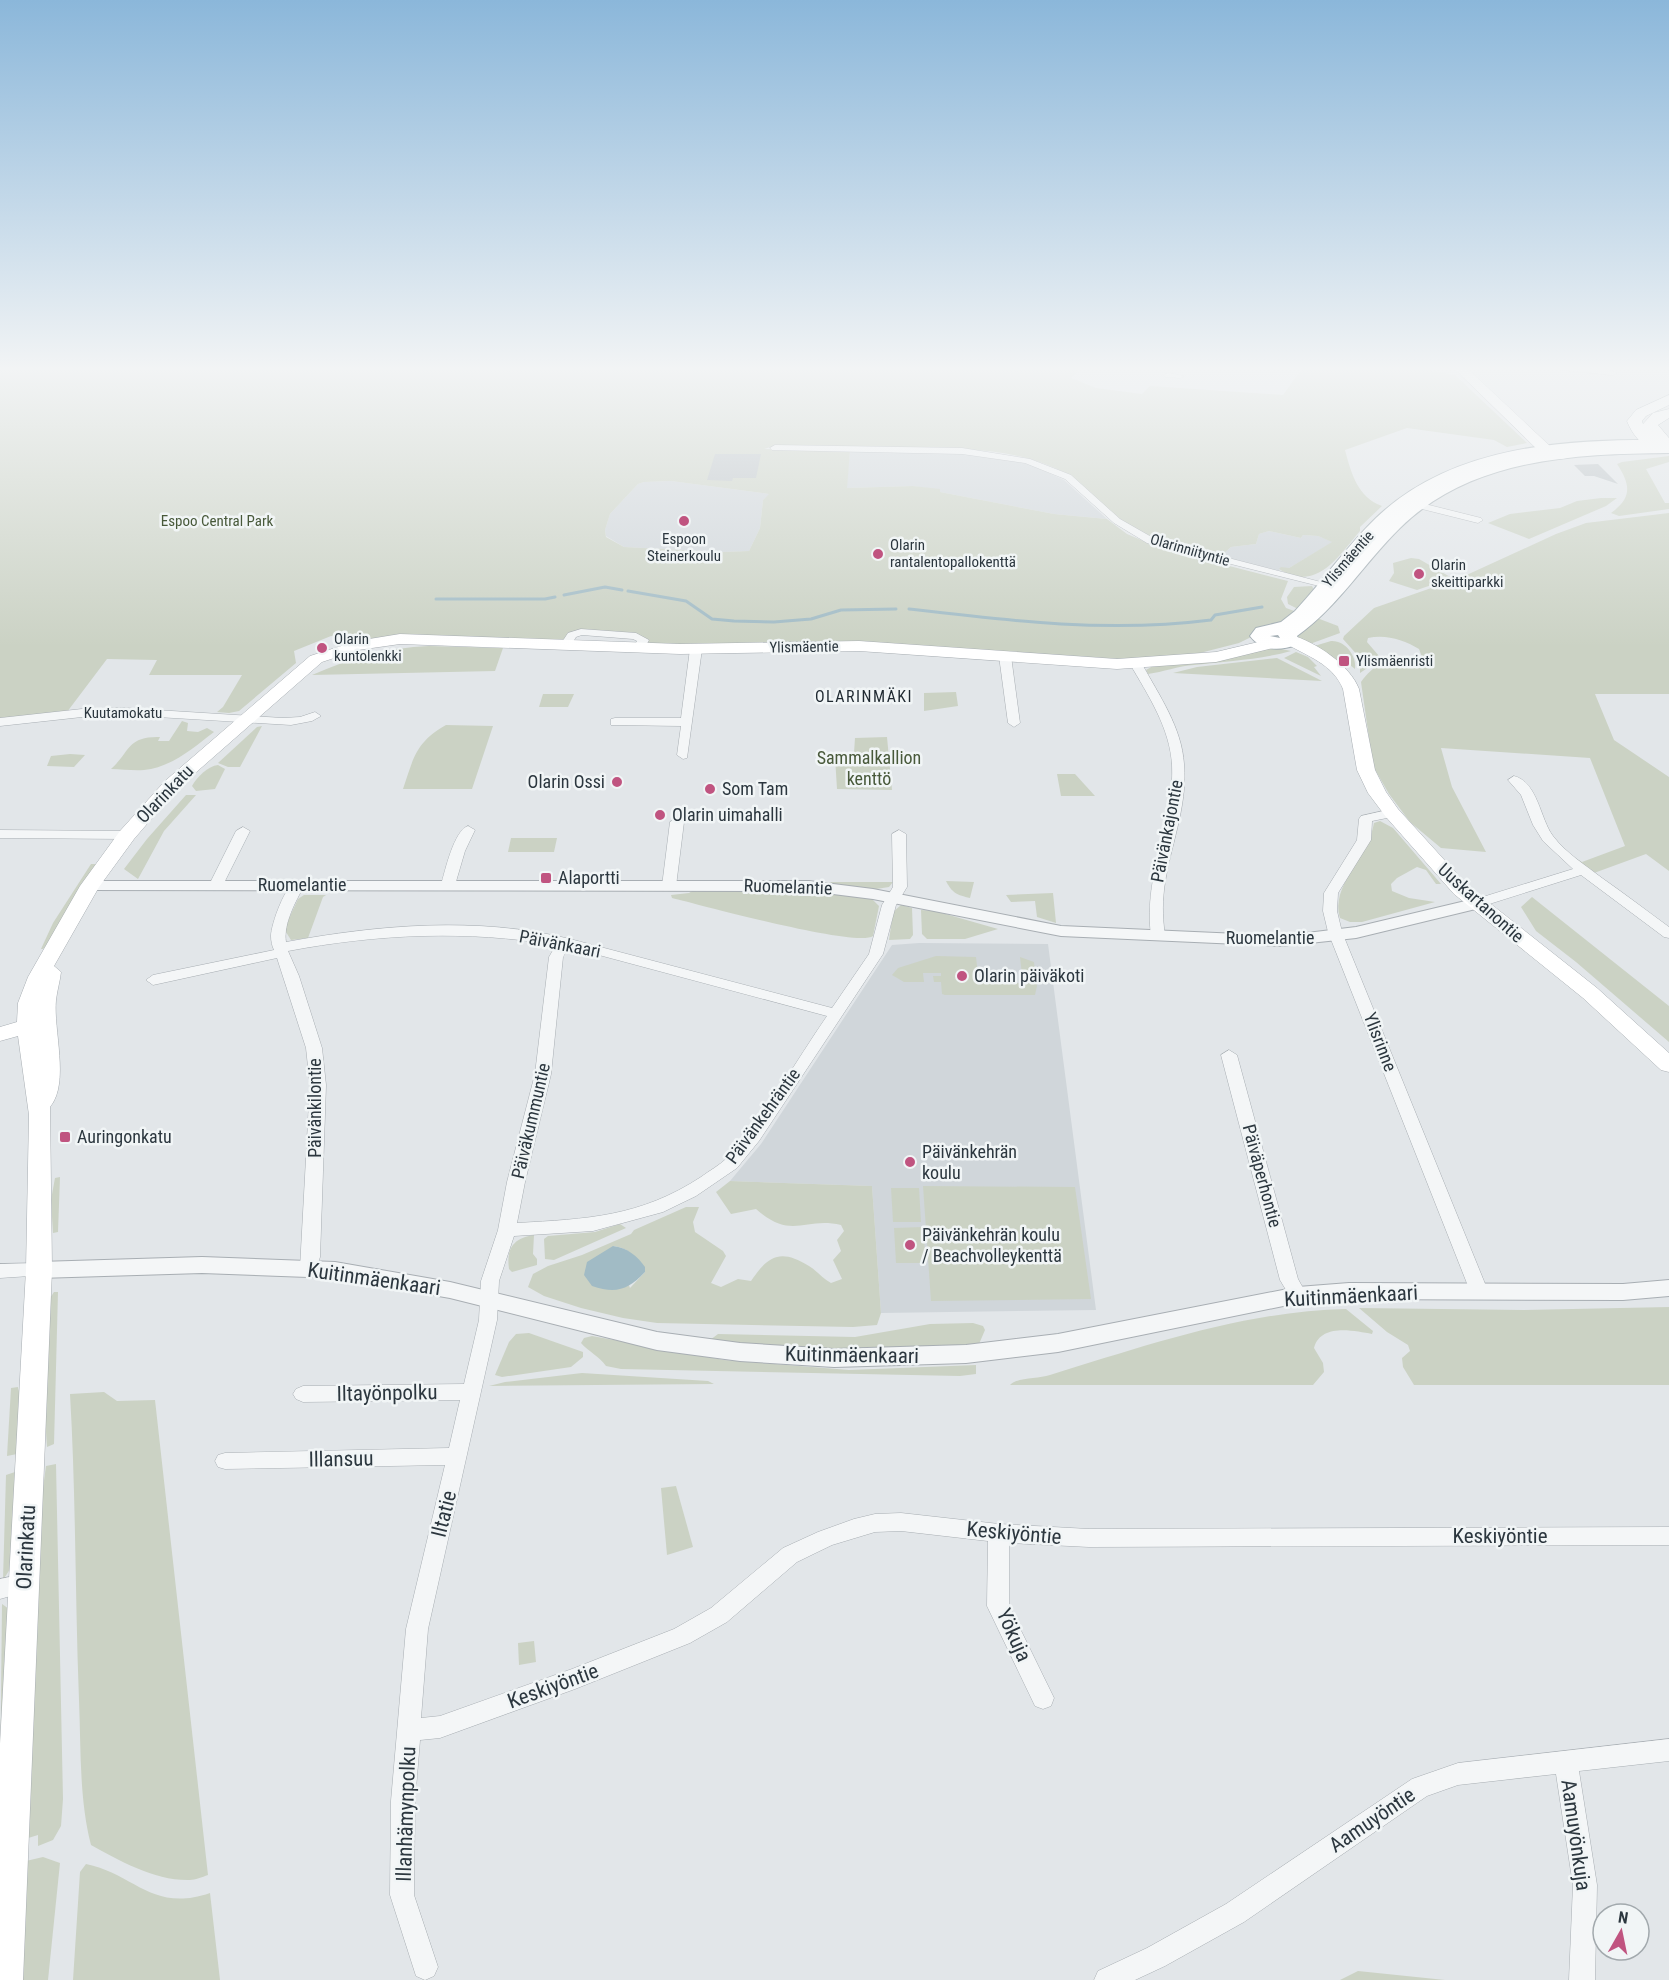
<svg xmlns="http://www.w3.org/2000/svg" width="1669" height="1980" font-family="'Roboto Condensed',sans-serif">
	<rect width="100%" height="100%" fill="#e2e6e9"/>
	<!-- built -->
	<g fill="#d0d6da">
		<polygon points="850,451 955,453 1007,459 1031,465 1064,480 1107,519 1054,514 940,492 940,490 913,486 846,488"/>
		<polygon points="671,481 770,494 763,500 760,528 749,551 722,552 624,547 606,536 605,530 610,514 638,484 644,482"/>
		<polygon points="1269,531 1301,538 1303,535 1318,536 1333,542 1289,568 1279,569 1281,571 1220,557 1231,547 1256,544 1259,534"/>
		<polygon points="919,943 1048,944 1096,1310 881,1313 872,1186 730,1181 761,1144 892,945"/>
	</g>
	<!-- green -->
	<g fill="#cbd2c4" fill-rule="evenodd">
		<path d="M0,370H1079L1071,378L1096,388L1142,394L1150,386L1283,395L1301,370H1428L1455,375L1527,443L1507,447L1494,440L1407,428L1345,450C1351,473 1358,498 1382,506L1360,527V531C1338,557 1316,593 1279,569L1281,567L1289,568L1332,542L1318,536L1303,535L1301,538L1269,531L1259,534L1256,544L1231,547L1220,557C1185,548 1152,541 1122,521C1096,503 1082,478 1050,466C1005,447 954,449 906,448C862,448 818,447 774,446L764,449L850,451L847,488L913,486L940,489V492L1054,514L1107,519L1127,534L1146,542L1175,552L1288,581L1281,599L1286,608L1297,612L1288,619L1239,643L1196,654L1135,660L856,641L648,646L645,638L635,634L578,630L565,640H360L331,636L294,651L296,663L239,711L229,713L217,712L223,707L242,675H149L157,660L107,659L67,712L0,718ZM671,481L769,494L763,500L760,528L749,551L722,552L624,547L606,537L605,530L610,514L638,484L644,482Z"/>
		<path d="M1669,456V462L1646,469L1665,503H1669V509L1619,516L1611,513C1632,498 1631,485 1617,464L1622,462Z"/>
		<polygon points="1601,498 1617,498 1606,506 1529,539 1488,523 1510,514 1560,508 1577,501"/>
		<path d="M1669,513V694H1595L1614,740L1669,777V871L1646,854L1594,873L1572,856L1582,862L1625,846L1590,758L1441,748L1452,787L1486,852L1441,848L1410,822L1389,794L1373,766L1361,682C1389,645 1399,673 1422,657L1419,649C1404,640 1386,634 1368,638L1367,642L1379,656V660L1360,673V658L1343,639L1344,636L1374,608L1460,578L1556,534L1586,523Z"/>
		<polygon points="1411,558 1419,559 1452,578 1417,590 1389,581 1394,573 1393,563"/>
		<polygon points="1312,586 1314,590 1300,610 1288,604 1287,597 1294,587"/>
		<polygon points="1317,618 1338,626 1340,633 1307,645 1296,638 1296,633"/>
		<path d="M1331,641C1345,640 1357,656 1355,669L1345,661L1336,660L1311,647Z"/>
		<path d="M429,646L503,648L495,671L312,675C351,658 386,648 429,646Z"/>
		<path d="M1272,647L1291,651C1259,660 1227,661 1194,665C1178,666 1163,672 1148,674L1146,670L1153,666Z"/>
		<polygon points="1296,652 1308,657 1317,666 1314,667 1321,676 1284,658"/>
		<polygon points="1277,658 1322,681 1173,673 1197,667"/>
		<polygon points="956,692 958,706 924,711 924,693"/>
		<polygon points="543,694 574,694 568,707 539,707"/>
		<path d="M182,721L188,723L187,731L198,732L207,728L214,732C193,748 172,767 144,770C133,771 122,769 111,769C130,752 127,736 160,737L158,741H169Z"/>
		<path d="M446,725L493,726L472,789H403C414,757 415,743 446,725Z"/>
		<polygon points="262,726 240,767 228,767 218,763 257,727"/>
		<polygon points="887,737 892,790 837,789 835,757 854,753 855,738"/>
		<polygon points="70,754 85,755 74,767 47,766 51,756"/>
		<path d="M218,765L225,769L215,789L196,791L192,786C197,777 208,766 218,765Z"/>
		<polygon points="1057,774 1075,774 1095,796 1061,796"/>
		<polygon points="186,795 196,795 164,831 138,879 124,869 147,839"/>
		<path d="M1380,821L1393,828L1441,884H1436L1426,870L1417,867L1397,878L1391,884L1392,891L1409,898L1435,902L1362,922H1350L1340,918C1330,885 1368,858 1374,823Z"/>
		<polygon points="511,838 557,838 554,852 508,852"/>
		<polygon points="91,864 98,864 52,938 43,949 41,949 53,923"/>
		<path d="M946,881L974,882L970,898C957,895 952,893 946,881Z"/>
		<polygon points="815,882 893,882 889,887 876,889"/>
		<path d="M800,890L872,899L879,906L873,936C857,948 701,905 672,898L671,895L689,893L692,891Z"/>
		<polygon points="1053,893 1056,923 1037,917 1035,901 1011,902 1006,895"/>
		<polygon points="304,895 326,895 323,897 308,938 291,940 284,929 298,899"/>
		<polygon points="1532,897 1669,1006 1669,1042 1576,962 1536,931 1521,907"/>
		<polygon points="901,905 912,908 913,935 910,939 889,940 893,912"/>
		<polygon points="921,910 935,911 998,929 965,939 927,939 922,934"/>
		<polygon points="936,956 976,957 979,983 1023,983 1020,957 1034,962 1037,986 1035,995 945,995 942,994 941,982 934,982 933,976 941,976 941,973 923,973 924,982 904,982 892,975 898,968"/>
		<polygon points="60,1177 58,1232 53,1233 51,1200 55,1178"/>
		<path d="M730,1181L872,1186L881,1313L877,1325L853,1327L657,1323L623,1318L581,1308L544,1296L528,1287L533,1274L548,1266L582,1255L631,1234L634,1230L686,1207H699L693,1222L695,1232L723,1251L726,1256L711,1283L721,1287L738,1279L751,1281C768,1256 780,1248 809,1266C817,1271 822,1278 831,1283L842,1279L833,1260L841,1251L837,1240L844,1231L841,1225C805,1216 792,1241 756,1209L731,1214L716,1192ZM613,1246C631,1248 636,1259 645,1272L630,1288Z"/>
		<polygon points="923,1186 1075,1187 1091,1299 931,1301"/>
		<polygon points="891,1188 919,1188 921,1222 893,1222"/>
		<polygon points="620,1224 626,1228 554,1260 545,1259 544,1239 548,1236 595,1232"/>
		<polygon points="923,1227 926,1263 896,1263 894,1228"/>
		<path d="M534,1235L533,1254L537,1259V1265L512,1272L509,1269C506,1248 514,1238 534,1235Z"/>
		<polygon points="54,1292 58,1292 54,1444 47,1447 45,1417 50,1298"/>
		<polygon points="1669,1307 1669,1385 1414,1385 1403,1367 1402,1358 1410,1351 1408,1345 1387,1332 1359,1308 1524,1310"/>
		<path d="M1346,1309L1373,1331L1372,1334C1354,1331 1321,1323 1314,1348L1323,1363L1324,1372L1313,1385H1010C1018,1377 1038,1379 1050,1375C1145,1346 1245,1311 1346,1309Z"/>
		<path d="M973,1323L983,1326L985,1330L979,1344C889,1351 800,1351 710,1340L718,1334L855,1337L930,1324Z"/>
		<polygon points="529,1333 583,1352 583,1357 571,1367 502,1377 495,1375 509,1342 516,1334"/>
		<path d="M592,1336L724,1360L849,1370L976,1365V1374L960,1376L621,1369L606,1366C599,1356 589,1352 581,1343L584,1338Z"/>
		<polygon points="582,1373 708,1381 714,1384 489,1386 505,1382"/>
		<polygon points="18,1387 23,1412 17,1454 7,1456 11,1388"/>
		<path d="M104,1392L117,1401L155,1400L208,1875C202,1877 195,1880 190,1880C155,1881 120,1861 91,1845C79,1798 81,1748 79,1700C75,1598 76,1496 70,1394Z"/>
		<polygon points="56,1464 63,1799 61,1826 53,1840 38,1846 38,1835 25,1839 42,1495 46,1466"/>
		<polygon points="15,1472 14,1563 3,1580 6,1475"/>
		<polygon points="676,1486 693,1547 667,1555 661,1488"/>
		<polygon points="2,1604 9,1609 0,1793"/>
		<polygon points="534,1641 536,1662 519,1665 518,1643"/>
		<polygon points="43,1857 60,1863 48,1980 17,1980 26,1861"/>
		<path d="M86,1864C135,1874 152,1913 210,1893L220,1980H73L80,1872Z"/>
		<polygon points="1358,1971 1445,1980 1340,1980"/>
	</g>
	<!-- water -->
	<path fill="#a1bbc5" d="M613,1246C628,1248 637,1256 645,1267V1272C628,1290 616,1294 592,1286L584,1275L587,1262Z"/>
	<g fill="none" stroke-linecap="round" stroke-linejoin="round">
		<!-- stream -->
		<g stroke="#a1bbc5" stroke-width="3">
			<polyline points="628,591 686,601 712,619 734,621 774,622 811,619 841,610 896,609"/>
			<polyline points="564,595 605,587 622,590"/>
			<polyline points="436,599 545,599 555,597"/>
			<path d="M909,609C1010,621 1109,633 1211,620L1215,615L1262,607"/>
		</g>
	</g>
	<!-- building -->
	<g fill="#bac1c5">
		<polygon points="715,454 761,454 756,478 733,478 732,481 707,480"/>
		<polygon points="1598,464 1618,484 1594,476 1585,476 1574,465"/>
	</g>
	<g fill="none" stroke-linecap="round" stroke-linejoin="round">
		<!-- minor casing -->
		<g stroke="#a8aeb3" stroke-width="1">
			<g id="minor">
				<polygon points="1562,370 1609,370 1617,373 1613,375"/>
				<polygon points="1168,373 1184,376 1180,378 1165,377 1164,375"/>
				<polygon points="775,445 962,448 1030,459 1071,475 1120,519 1155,539 1344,588 1339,591 1147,543 1114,523 1065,479 1025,463 962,454 772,450 770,448"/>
				<polygon points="1417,502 1481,518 1483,520 1478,523 1414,507 1414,503"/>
				<polygon points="581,629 636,633 649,640 643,651 639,652 633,649 637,641 633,639 582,635 576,637 570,647 562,647 560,645 568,633"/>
				<polygon points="696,646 702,649 687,758 683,759 677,755 681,726 611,725 611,719 615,718 681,718 690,649"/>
				<polygon points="1005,653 1011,656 1020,723 1014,727 1008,723 999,656"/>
				<path d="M1136,661L1142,664C1159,695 1182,728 1184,764C1188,808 1169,848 1164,890C1162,906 1163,921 1165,936L1158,940L1151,936C1143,872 1175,824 1172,765C1170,728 1148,695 1130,664Z"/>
				<polygon points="124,708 283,718 300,717 315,712 321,716 312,721 291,725 124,715 82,717 0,726 0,718 82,709"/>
				<path d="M1514,776C1538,782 1540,819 1553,836C1566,853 1585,865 1602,878C1625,894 1647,911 1669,927V938L1664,937L1581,875L1483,906H1473L1471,903L1473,900L1573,869L1543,841L1533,825L1521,795L1508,780Z"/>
				<polygon points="1392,809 1399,813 1397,816 1372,821 1371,840 1338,893 1337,911 1342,932 1488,1291 1485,1296 1479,1298 1473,1296 1470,1291 1328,932 1323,911 1324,893 1357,840 1359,819 1361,816"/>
				<polygon points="677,818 684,822 676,886 669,890 662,886 670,822"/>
				<path d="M468,826L475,830L465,851L455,885L453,888H443L441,885C445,871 454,830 468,826Z"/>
				<polygon points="243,827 250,831 223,885 221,888 211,888 209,885 236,831"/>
				<polygon points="0,830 127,831 134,835 127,839 0,838"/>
				<path d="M899,830L906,834L907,887L896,905L883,954L759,1141L737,1168L696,1196L663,1212L593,1231L514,1236L499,1281L497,1320L428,1629L421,1718L440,1716L572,1669L674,1629L711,1608L783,1548L818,1532L854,1519L875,1514L901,1513L999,1524L1089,1529L1669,1527V1545L1089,1547L1009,1543V1606L1054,1698L1051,1706L1043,1709L1035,1706L987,1606L988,1541L901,1531L875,1532L832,1545L797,1562L727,1622L690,1643L575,1689L440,1738L420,1740L415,1801L414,1895L438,1967L434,1976L425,1980L416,1976L390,1895L391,1801L406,1629L445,1465L225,1469L218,1467L215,1461L218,1455L225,1453L449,1448L460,1400L303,1402L296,1399L293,1394L296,1389L303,1386L464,1384L479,1320L481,1281L498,1230L507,1182L535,1074L549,957L556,945C466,930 378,934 288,951L299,976L322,1048L326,1085L320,1257L315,1273L309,1275L303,1273L300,1268L310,1085L306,1048L277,958L153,985L146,980L153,975L274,950C272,946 271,941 271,936C271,924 286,883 297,881L304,885C296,902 283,923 286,942C378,925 478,916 570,939L832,1008L869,954L882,905L893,887L892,834ZM569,947L827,1016C796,1061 764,1118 727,1158C720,1165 709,1171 701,1177C640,1217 587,1219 517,1223L525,1182L551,1074L563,957Z"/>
				<polygon points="1229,1050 1237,1055 1298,1279 1307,1295 1304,1300 1298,1302 1292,1300 1280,1280 1221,1055"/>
				<polygon points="39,1263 45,1265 48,1270 45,1275 0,1278 0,1264"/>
				<polygon points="24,1574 32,1576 35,1583 32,1590 0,1599 0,1579"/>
				<polygon points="1669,1739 1669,1761 1579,1771 1597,1885 1595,1980 1569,1980 1573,1885 1556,1774 1458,1785 1427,1796 1244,1922 1165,1966 1135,1980 1094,1980 1098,1971 1147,1948 1226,1904 1412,1779 1458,1763"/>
			</g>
		</g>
		<!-- tertiary casing -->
		<g stroke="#a8aeb3" stroke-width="2">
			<g id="tertiary">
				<polygon points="90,881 809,881 873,889 1061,926 1282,936 1356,927 1478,898 1486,903 1484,907 1356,938 1282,946 1061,936 873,899 809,891 84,890 82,886 84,882"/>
				<polygon points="202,1257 335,1262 450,1282 657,1332 740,1343 834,1349 966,1345 1058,1334 1298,1287 1349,1283 1623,1284 1669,1280 1669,1296 1623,1300 1349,1299 1298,1303 1058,1352 966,1363 834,1367 740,1361 657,1350 450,1298 335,1278 202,1273 39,1278 31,1276 28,1270 31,1264 39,1262"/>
			</g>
		</g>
		<!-- secondary casing -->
		<g stroke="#a8aeb3" stroke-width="1">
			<g id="secondary">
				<polygon points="1456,370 1469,370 1552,448 1567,455 1566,458 1561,459 1542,454"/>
				<path d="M400,634L680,644L859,641L1117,659L1216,652L1271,639L1279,644L1277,647L1216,662L1117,669L859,651L680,654L400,644L358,650L322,662L177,789L134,839L99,887L54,966L61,972C60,981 57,991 56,1000C53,1029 70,1083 50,1107L52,1270L23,1980H0V1744L26,1270L29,1115L18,1036L0,1041V1027L17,1022L18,1003L28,977L80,886L120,831L165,781L310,656L357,641Z"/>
				<path d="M1291,635C1316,642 1350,665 1359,689L1375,770L1386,792L1398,809L1468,886L1597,988L1669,1053V1072L1661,1070L1583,998L1454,894L1386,817L1368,793L1357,770L1343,689C1333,664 1307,656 1285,643L1283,640Z"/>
			</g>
		</g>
		<!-- primary casing -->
		<g stroke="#a2adb3" stroke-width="2">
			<path id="primary" d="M1669,440V453C1575,454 1471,458 1400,528C1364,563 1339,606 1297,636L1299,641L1296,645C1280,651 1261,651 1250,636L1256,628L1281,622L1295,611C1323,581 1346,547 1376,518C1453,444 1568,439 1669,440ZM1278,635L1280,638L1270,636Z"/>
		</g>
		<!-- trunk casing -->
		<g stroke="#8b979e" stroke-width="1">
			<path id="trunk" d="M1669,395V405L1646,416L1642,421L1643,424L1653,413L1669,409V418L1658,425L1669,438V452C1650,457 1633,437 1627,421L1636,410Z"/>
		</g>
		<!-- minor -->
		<use href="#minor" fill="#f4f6f7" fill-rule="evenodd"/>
		<!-- tertiary -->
		<use href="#tertiary" fill="#f4f6f7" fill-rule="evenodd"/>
		<!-- secondary -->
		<use href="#secondary" fill="#fff" fill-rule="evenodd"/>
		<!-- primary -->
		<use href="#primary" fill="#fff" fill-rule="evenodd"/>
		<!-- trunk -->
		<use href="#trunk" fill="#fff" fill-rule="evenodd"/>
	</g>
	<!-- sky -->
	<linearGradient id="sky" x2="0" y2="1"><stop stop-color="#8bb7da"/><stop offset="0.57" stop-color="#f2f4f5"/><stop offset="1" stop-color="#f2f4f5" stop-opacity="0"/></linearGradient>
	<rect width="1669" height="647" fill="url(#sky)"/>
	<!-- markers -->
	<g fill="#c05480" stroke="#f1f5f6" stroke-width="2">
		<circle cx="684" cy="521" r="6"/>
		<circle cx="878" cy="554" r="6"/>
		<circle cx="1419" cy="574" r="6"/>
		<circle cx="322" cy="648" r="6"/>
		<rect x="1338" y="655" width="12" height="12" rx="3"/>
		<circle cx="617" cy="782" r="6"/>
		<circle cx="710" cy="789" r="6"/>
		<circle cx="660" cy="815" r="6"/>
		<rect x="540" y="872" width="12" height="12" rx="3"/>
		<circle cx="962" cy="976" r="6"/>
		<rect x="59" y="1131" width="12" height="12" rx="3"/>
		<circle cx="910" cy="1162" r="6"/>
		<circle cx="910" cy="1245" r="6"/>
	</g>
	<g text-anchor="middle" stroke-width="5" stroke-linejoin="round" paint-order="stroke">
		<!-- far-park labels -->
		<g font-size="15" fill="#48593a" stroke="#f1f5f6">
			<text x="217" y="526">Espoo Central Park</text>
		</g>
		<!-- far-poi labels -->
		<g font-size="15" fill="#2c373f" stroke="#f1f5f6" text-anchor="start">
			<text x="684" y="544" text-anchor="middle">Espoon<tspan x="684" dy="17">Steinerkoulu</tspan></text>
			<text x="890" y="550">Olarin<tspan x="890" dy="17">rantalentopallokenttä</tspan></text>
			<text x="1431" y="570">Olarin<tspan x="1431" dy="17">skeittiparkki</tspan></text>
			<text x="334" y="644">Olarin<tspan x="334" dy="17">kuntolenkki</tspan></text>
			<text x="1356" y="666">Ylismäenristi</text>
		</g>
		<!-- far-street labels -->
		<g font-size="15" fill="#2c373f" stroke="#f1f5f6">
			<text transform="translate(1190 550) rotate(16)" y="5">Olarinniityntie</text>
			<text transform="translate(1348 559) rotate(-49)" y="5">Ylismäentie</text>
			<text transform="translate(804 647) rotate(-1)" y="5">Ylismäentie</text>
			<text x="123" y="718">Kuutamokatu</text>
		</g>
		<!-- far-neighbourhood labels -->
		<g font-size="16" letter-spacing="1.5" fill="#1e2830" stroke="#f1f5f6">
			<text x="864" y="702">OLARINMÄKI</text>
		</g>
		<!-- park labels -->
		<g font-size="18" fill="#48593a" stroke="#f1f5f6">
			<text x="869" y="764">Sammalkallion<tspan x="869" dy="21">kenttö</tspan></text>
		</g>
		<!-- poi labels -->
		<g font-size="18" fill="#2c373f" stroke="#f1f5f6" text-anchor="start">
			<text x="605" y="788" text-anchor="end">Olarin Ossi</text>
			<text x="722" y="795">Som Tam</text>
			<text x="672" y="821">Olarin uimahalli</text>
			<text x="558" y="884">Alaportti</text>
			<text x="974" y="982">Olarin päiväkoti</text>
			<text x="77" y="1143">Auringonkatu</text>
			<text x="922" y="1158">Päivänkehrän<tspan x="922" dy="21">koulu</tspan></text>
			<text x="922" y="1241">Päivänkehrän koulu<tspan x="922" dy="21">/ Beachvolleykenttä</tspan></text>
		</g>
		<!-- street labels -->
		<g font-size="18" fill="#2c373f" stroke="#f1f5f6">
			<text transform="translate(165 794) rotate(-46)" y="6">Olarinkatu</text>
			<text transform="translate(1167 831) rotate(-79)" y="6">Päivänkajontie</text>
			<text x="302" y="891">Ruomelantie</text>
			<text transform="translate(788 887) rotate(2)" y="6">Ruomelantie</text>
			<text transform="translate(1481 903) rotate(42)" y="6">Uuskartanontie</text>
			<text x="1270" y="944">Ruomelantie</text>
			<text transform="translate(560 944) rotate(11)" y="6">Päivänkaari</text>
			<text transform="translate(1380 1042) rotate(69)" y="6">Ylisrinne</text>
			<text transform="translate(315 1108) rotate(-90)" y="6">Päivänkilontie</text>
			<text transform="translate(763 1116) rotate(-54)" y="6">Päivänkehräntie</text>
			<text transform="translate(531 1121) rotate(-77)" y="6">Päiväkummuntie</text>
			<text transform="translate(1262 1176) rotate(75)" y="6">Päiväperhontie</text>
		</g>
		<!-- near-street labels -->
		<g font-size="21" fill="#2c373f" stroke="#f1f5f6">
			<text transform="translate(374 1279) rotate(8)" y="7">Kuitinmäenkaari</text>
			<text transform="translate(1351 1296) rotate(-3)" y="7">Kuitinmäenkaari</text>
			<text transform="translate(852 1355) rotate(1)" y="7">Kuitinmäenkaari</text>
			<text transform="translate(387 1393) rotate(-1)" y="7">Iltayönpolku</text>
			<text transform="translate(341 1459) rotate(-1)" y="7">Illansuu</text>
			<text transform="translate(444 1514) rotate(-76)" y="7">Iltatie</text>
			<text transform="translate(1014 1533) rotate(5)" y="7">Keskiyöntie</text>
			<text x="1500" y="1543">Keskiyöntie</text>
			<text transform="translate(26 1547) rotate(-87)" y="7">Olarinkatu</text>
			<text transform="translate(1014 1635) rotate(66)" y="7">Yökuja</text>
			<text transform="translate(553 1686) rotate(-20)" y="7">Keskiyöntie</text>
			<text transform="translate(406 1814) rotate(-88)" y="7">Illanhämynpolku</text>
			<text transform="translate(1372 1820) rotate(-34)" y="7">Aamuyöntie</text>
			<text transform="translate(1576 1835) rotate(82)" y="7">Aamuyönkuja</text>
		</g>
	</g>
	<!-- north arrow -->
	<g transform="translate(1621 1932) rotate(9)"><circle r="28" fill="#f1f5f6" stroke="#a2a9ad" stroke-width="1.5"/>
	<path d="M0-4.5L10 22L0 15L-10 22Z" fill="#c05480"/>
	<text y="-9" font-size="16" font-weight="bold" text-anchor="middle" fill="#2c373f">N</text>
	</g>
</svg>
